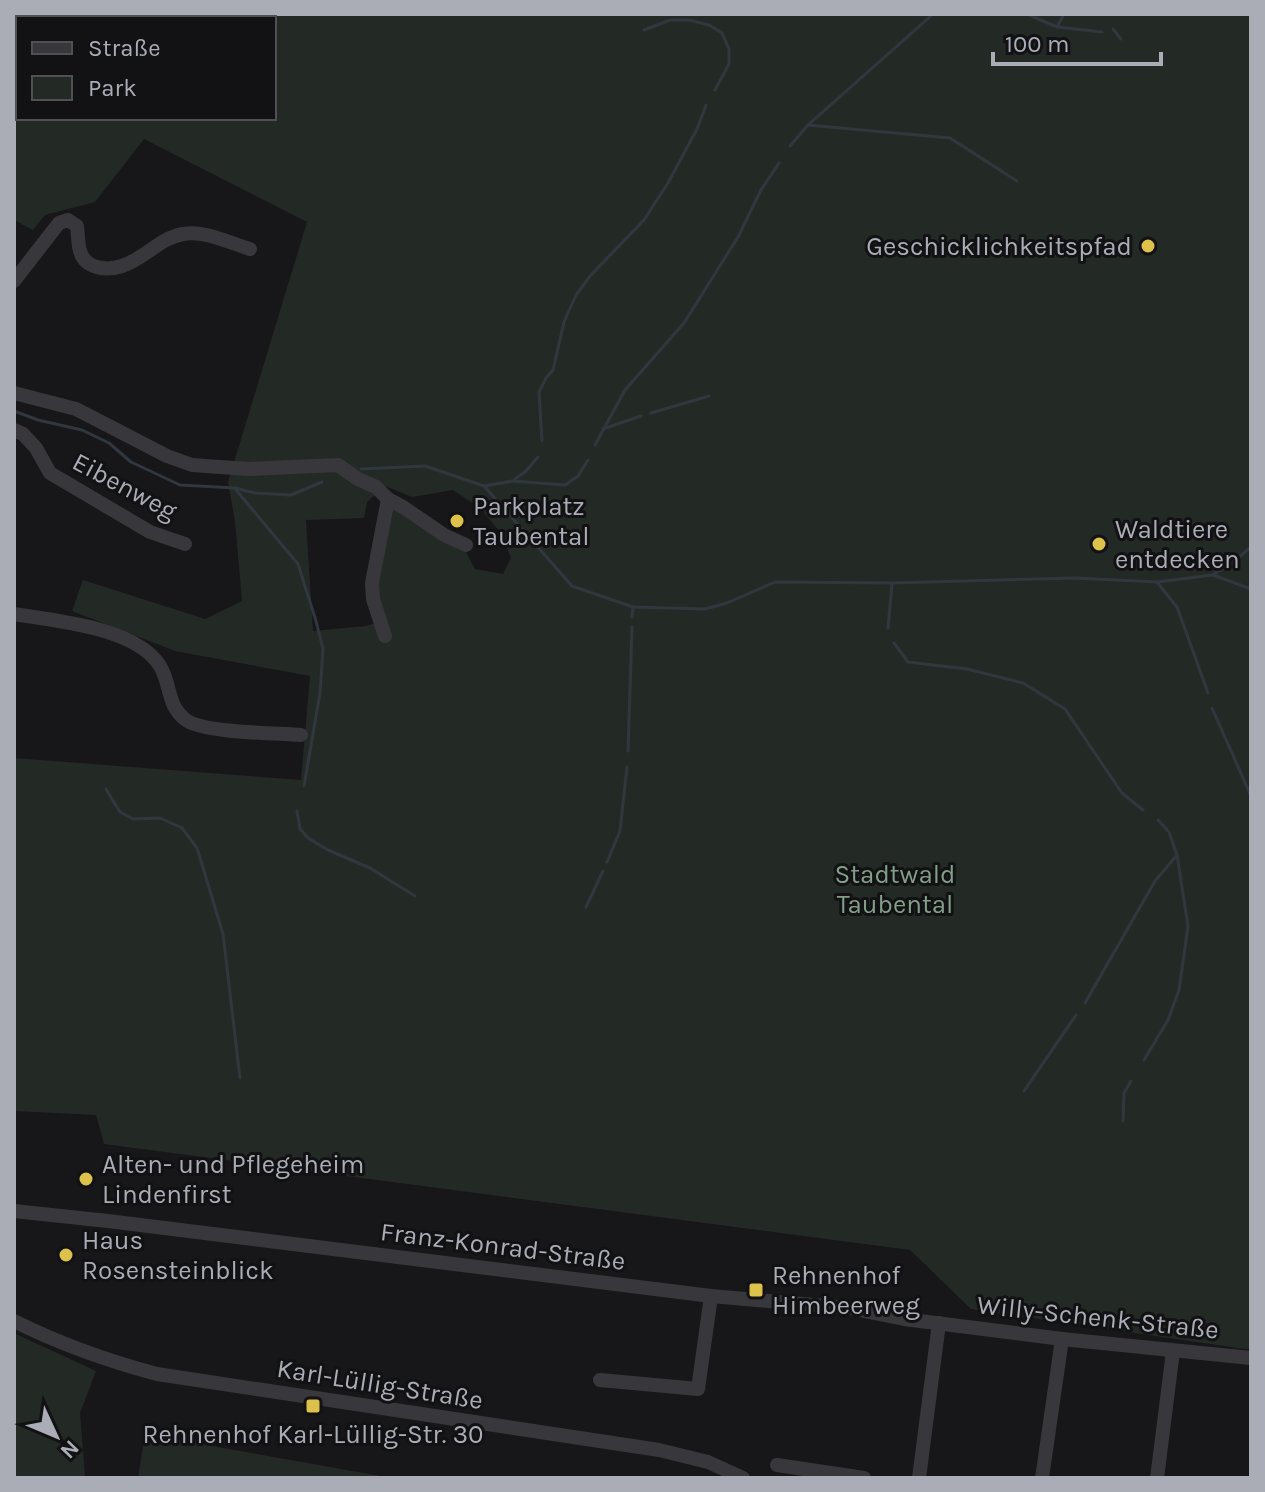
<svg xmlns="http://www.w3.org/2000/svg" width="1265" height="1492" font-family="Karla,sans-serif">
	<rect width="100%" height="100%" fill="#171618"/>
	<!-- green -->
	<g fill="#232a25" fill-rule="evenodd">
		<path d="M14,14H1251V1350L971,1309L910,1250L104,1144L96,1115L14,1111V758L301,780L310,676L175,651L72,611L83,580L205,619L242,601L235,521L228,482L307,222L144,139L95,202L45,215L33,230L14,220ZM18,18H274V118H18ZM385,486L412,497L453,490L480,508L501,533L511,558L503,574L475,569L465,550L438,539L387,504L374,583L385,620L366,626L313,631L306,520L364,518L367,502Z"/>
		<polygon points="14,1333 96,1371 80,1413 85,1476 90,1478 14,1478"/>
		<polygon points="145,1434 392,1478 138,1478"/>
	</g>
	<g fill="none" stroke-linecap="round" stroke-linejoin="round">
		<!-- stream -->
		<g stroke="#31373f" stroke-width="3">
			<polyline points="1027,14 1057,27 1102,32"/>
			<polyline points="1057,27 1064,14"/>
			<polyline points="1113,29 1121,39"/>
			<polyline points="644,30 670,20 689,20 709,25 722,33 729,49 729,64 715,90"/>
			<polyline points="808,125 950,138 1017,181"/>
			<polyline points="790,146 808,125 933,14"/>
			<polyline points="14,411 38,420 82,430 109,443 131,462 180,485 235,488 255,493 291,495 322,482"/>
			<polyline points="651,413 709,396"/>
			<polyline points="603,429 641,416"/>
			<polyline points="542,441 539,392 546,378 553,370 564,322 576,295 591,275 644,220 668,183 697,129 706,105"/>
			<polyline points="595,445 625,390 684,323 738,237 761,190 779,163"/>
			<polyline points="361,469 425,466 484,486 572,586 633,607 705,609 727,603 775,582 892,583 1075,578 1157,582 1212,575 1231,564 1251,547"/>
			<polyline points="515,479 526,471 538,457"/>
			<polyline points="485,486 512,481 565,485 578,476 588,460"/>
			<polyline points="236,490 298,564 316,621 323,649 320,693 304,786"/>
			<polyline points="1213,575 1251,589"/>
			<polyline points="1157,582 1177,607 1208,693"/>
			<polyline points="632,617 633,607"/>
			<polyline points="888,628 892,584"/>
			<polyline points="894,643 908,662 967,669 1023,683 1065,709 1122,793 1143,810"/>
			<polyline points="1212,708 1251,796"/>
			<polyline points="628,751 632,627"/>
			<polyline points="106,789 120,812 133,819 160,818 182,828 197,848 223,934 240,1078"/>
			<polyline points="297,811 300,829 308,838 328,850 370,868 415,896"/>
			<polyline points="607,862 620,831 627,767"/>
			<polyline points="586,907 603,871"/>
			<polyline points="1085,1003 1155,881 1177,855 1169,832 1158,820"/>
			<polyline points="1144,1060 1168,1020 1179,990 1188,926 1177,855"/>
			<polyline points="1024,1091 1076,1015"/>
			<polyline points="1123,1121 1124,1093 1131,1081"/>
		</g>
		<!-- minor -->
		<g stroke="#38383c" stroke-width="14">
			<path d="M14,281L59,223L68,220L77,226C78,234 78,244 80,251C85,269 107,271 122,266C144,259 160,238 183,234C204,230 230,243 250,249"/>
			<polyline points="14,393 76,409 167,456 192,465 248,469 338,465 358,479 376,487 388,499 403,507 444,535 466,545"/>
			<polyline points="14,430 23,434 36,448 50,473 150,532 185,544"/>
			<path d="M14,614C55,621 136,627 160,666C172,686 166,705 186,720C203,733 276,733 301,735"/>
			<polyline points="385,636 373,599 372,583 388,499"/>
			<polyline points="14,1211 108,1221 711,1296 849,1308 904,1319 1062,1339 1251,1358"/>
			<path d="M14,1321C60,1344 108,1361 157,1374L659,1450L708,1462L743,1478"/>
			<polyline points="600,1380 698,1389 711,1296"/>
			<polyline points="777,1465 864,1478"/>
			<polyline points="919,1478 939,1323"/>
			<polyline points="1042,1478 1062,1339"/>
			<polyline points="1157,1478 1173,1351"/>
		</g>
	</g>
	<!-- markers -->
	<g fill="#dcc14a" stroke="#121113" stroke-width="3">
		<circle cx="1148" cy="246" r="8"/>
		<circle cx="457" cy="521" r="8"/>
		<circle cx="1099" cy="544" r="8"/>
		<circle cx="86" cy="1179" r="8"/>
		<circle cx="66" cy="1255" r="8"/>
		<rect x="748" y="1282" width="16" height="16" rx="4"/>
		<rect x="305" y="1398" width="16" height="16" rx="4"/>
	</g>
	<g text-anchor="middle" stroke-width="6" stroke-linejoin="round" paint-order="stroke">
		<!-- poi labels -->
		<g font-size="26" fill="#aaacb6" stroke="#121113" text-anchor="start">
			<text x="1132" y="255" text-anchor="end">Geschicklichkeitspfad</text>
			<text x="473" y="515">Parkplatz<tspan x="473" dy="30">Taubental</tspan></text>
			<text x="1115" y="538">Waldtiere<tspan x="1115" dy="30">entdecken</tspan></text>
			<text x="102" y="1173">Alten- und Pflegeheim<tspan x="102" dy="30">Lindenfirst</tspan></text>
			<text x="82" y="1249">Haus<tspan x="82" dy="30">Rosensteinblick</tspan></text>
			<text x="772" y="1284">Rehnenhof<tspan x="772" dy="30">Himbeerweg</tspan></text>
			<text x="313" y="1443" text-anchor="middle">Rehnenhof Karl-Lüllig-Str. 30</text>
		</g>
		<!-- street labels -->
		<g font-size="26" fill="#aaacb6" stroke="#121113">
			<text transform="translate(125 486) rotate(28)" y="9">Eibenweg</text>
			<text transform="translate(503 1246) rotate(7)" y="9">Franz-Konrad-Straße</text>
			<text transform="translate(1098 1317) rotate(6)" y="9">Willy-Schenk-Straße</text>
			<text transform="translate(380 1384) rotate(9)" y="9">Karl-Lüllig-Straße</text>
		</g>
		<!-- park labels -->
		<g font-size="26" fill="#839f89" stroke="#121113">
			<text x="895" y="883">Stadtwald<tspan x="895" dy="30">Taubental</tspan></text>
		</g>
	</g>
	<!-- border -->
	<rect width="1265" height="1492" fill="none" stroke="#aaacb6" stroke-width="32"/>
	<!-- legend -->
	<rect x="16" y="16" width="260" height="104" fill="#121113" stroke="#4f4f54" stroke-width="2"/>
	<rect x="32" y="42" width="40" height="12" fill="#38383c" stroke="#4f4f54" stroke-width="2"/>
	<text x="88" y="56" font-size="24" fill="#aaacb6">Straße</text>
	<rect x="32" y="76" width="40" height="24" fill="#232a25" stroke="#4f4f54" stroke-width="2"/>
	<text x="88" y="96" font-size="24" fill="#aaacb6">Park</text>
	<!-- north arrow -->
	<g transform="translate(56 1436) rotate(134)" stroke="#121113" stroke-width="6" paint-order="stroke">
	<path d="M0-6L14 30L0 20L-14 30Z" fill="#aaacb6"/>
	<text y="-12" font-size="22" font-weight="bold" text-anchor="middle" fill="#aaacb6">N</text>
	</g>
	<!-- scale -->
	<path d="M993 52v12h168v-12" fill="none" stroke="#aaacb6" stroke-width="4"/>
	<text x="1005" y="52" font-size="24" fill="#aaacb6" stroke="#121113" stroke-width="6" paint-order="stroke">100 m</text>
</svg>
